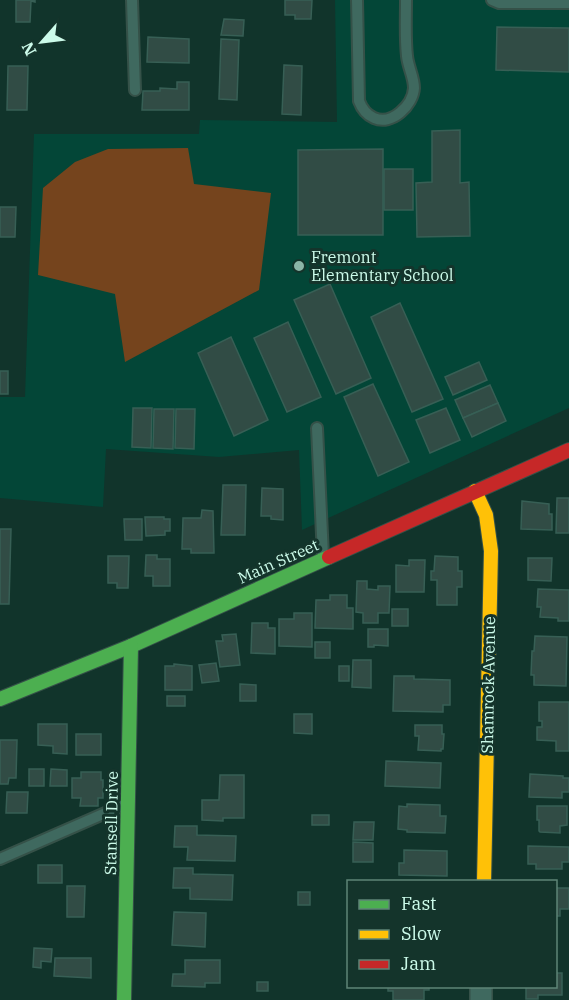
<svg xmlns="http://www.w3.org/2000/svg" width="569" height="1000" font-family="'IBM Plex Serif',serif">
	<rect width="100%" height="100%" fill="#11342b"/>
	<!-- built -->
	<polygon fill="#034637" points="335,0 569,0 569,408 302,530 299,450 219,457 106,449 103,507 0,498 0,397 25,397 34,134 199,134 200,120 337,122"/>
	<!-- green -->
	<polygon fill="#75441d" points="188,148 194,184 271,193 259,290 125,362 115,294 38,275 43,188 75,162 108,149"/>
	<!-- building -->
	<g fill="#314c45" stroke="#375f55" stroke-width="1.5">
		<polygon points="16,0 35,0 35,2 31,1 30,22 16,22"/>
		<polygon points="285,0 312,0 311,19 295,19 295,15 285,15"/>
		<polygon points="224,19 244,20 243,36 221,35"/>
		<polygon points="497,27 569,28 569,72 496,70"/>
		<polygon points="148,37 189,39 189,63 147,62"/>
		<polygon points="221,39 239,40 237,100 219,99"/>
		<polygon points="284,65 302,66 301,115 282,114"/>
		<polygon points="8,66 28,66 27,110 7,110"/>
		<polygon points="177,82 189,82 189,110 142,110 143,91 160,91 160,88 177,89"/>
		<polygon points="460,130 460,183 469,182 470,236 417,237 416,183 432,182 432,131"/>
		<polygon points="383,149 383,235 298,235 298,150"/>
		<rect x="384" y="169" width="29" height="41"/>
		<polygon points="0,207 16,207 15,237 0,237"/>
		<polygon points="330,284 371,378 336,394 294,300"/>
		<polygon points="400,303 443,399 412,412 371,317"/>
		<polygon points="288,322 321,397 287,412 254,338"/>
		<polygon points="231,337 268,420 234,436 198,353"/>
		<polygon points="479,362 487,380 453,395 445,377"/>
		<rect x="0" y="371" width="8" height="23"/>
		<polygon points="373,384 409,462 378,476 344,397"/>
		<polygon points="490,385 498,403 463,418 455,400"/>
		<polygon points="498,403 506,421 472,437 463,418"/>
		<polygon points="133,408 152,408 151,448 132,447"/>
		<polygon points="446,408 460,440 430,453 416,420"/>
		<polygon points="154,409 174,409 173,449 153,448"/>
		<polygon points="176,409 195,409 194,449 175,448"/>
		<polygon points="223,485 246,485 245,535 221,535"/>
		<polygon points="262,488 283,489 283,520 271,519 271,516 261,516"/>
		<polygon points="557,498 569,498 569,533 556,533"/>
		<polygon points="522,501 549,504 549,514 552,514 552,530 521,529"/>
		<polygon points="202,510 213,511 214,553 191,553 191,549 182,549 183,518 201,518"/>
		<polygon points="145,517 164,517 164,519 170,519 170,531 165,531 165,535 146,536"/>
		<polygon points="124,519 142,519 142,540 125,540"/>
		<polygon points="0,529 11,529 9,604 0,604"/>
		<polygon points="146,555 157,555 157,559 170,559 170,586 153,586 153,576 145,576"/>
		<polygon points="108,556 129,556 128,588 117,588 117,583 108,583"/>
		<polygon points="435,556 458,557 458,571 462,571 462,587 457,587 457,605 437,605 437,580 431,580 431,571 434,571"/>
		<polygon points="528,558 552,558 551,581 528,580"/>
		<polygon points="409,560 425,560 424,592 396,592 396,565 409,566"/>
		<polygon points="357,581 367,581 367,589 378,590 378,586 390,586 389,613 378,613 378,623 363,623 363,613 356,612"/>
		<polygon points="538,589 569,590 569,621 558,621 558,618 540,617 541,607 537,607"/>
		<polygon points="330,595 347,595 347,608 353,608 353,629 315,628 316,600 330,600"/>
		<rect x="392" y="609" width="16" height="17"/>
		<polygon points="294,613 312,613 312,647 279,646 279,619 294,619"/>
		<polygon points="252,623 268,623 268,628 275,628 275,654 251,653"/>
		<polygon points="368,629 388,629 388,646 374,645 374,647 368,647"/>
		<polygon points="236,634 240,665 220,667 216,641 223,641 222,635"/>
		<polygon points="535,636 567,637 566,686 534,685 534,675 531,675 532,651 534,651"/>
		<rect x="315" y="642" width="15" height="16"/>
		<polygon points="353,660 371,660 371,688 352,687"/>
		<polygon points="216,663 219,681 202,683 199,665"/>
		<polygon points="174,664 192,666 192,690 165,690 165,666 174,666"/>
		<rect x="339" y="666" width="10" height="15"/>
		<polygon points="394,676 414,676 414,679 450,680 450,705 443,705 443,712 393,711"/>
		<polygon points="240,684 256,685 256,701 240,701"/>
		<rect x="167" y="696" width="18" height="10"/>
		<polygon points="539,702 569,702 569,751 556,751 556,741 537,740 537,727 542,727 542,721 539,721"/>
		<polygon points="294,714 312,714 312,734 294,733"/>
		<polygon points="38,724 67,724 67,754 53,753 53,746 38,745"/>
		<polygon points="415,725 442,725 442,734 444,734 443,749 441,749 441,751 418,750 419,736 415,736"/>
		<rect x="76" y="734" width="25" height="21"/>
		<polygon points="0,740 17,740 16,778 9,778 8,784 0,784"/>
		<polygon points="386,761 441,763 440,788 385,786"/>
		<rect x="29" y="769" width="15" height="17"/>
		<polygon points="51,769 67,770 67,786 50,786"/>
		<polygon points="81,772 101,772 101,780 103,780 103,798 98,798 98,806 80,806 81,798 72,798 72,778 81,778"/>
		<polygon points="530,774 563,776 563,778 569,778 569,792 562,792 562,798 529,797"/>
		<polygon points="220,775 244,775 244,818 223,818 223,821 202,820 202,800 219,800"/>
		<polygon points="7,792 28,792 27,813 6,813"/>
		<polygon points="407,804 440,805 440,816 446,816 445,833 407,832 407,830 398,829 399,806 407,807"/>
		<polygon points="537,806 567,806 567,825 560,826 560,833 540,832 539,831 539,820 537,820"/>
		<rect x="312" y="815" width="17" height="10"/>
		<polygon points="354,822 374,822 373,840 353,840"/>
		<polygon points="175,826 197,826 197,835 236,836 235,861 187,860 188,847 174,847"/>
		<polygon points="353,842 373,843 373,862 353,862"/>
		<polygon points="528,846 569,847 569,862 562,862 562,869 536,869 536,864 528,864"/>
		<polygon points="404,850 447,851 447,876 399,875 399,863 404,863"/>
		<rect x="38" y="865" width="24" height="18"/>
		<polygon points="174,868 193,868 193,874 233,875 232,900 190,899 190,888 173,888"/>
		<polygon points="67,886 85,886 84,917 67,917"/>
		<polygon points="556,888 569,888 569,909 560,909 560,916 556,916"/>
		<rect x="298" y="892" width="12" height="13"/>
		<polygon points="174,912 206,913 205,947 172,945"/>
		<polygon points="34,948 52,949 51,962 41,961 41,968 33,967"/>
		<polygon points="55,958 91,958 91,978 54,976"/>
		<polygon points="185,960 220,960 220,983 205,983 205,987 172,986 173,974 185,974"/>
		<polygon points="556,973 562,973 562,995 538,995 538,999 526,999 526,986 556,986"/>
		<rect x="257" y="982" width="11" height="9"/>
		<polygon points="388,986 429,986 429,990 424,990 424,1000 393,1000 393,991 388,991"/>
	</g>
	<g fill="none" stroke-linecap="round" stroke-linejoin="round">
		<!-- lane casing -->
		<g stroke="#355148" stroke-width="14">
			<g id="lane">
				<polyline points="132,0 135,90"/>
				<path d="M357,0L359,101C362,109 367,115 374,118C392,126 413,105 414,88C414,77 408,67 407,56C405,38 406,19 406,0"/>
				<polyline points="492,0 499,3 569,3"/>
				<polyline points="317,428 323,556"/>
				<polyline points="0,859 126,804"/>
			</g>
		</g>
		<!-- street casing -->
		<g stroke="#355148" stroke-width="24">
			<polyline id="street" points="481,1000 481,986"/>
		</g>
		<!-- fast casing -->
		<g stroke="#355148" stroke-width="16">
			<g id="fast">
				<polyline points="0,699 131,646 329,557"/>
				<polyline points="124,1000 131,646"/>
			</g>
		</g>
		<!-- slow casing -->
		<g stroke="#355148" stroke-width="16">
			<polyline id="slow" points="475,491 486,515 491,551 484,882"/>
		</g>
		<!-- jam casing -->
		<g stroke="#355148" stroke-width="16">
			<polyline id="jam" points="329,557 569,450"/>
		</g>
		<!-- lane -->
		<use href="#lane" stroke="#3f695f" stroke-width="10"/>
		<!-- street -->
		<use href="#street" stroke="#3f695f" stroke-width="21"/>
		<!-- fast -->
		<use href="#fast" stroke="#4caf50" stroke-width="14"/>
		<!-- slow -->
		<use href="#slow" stroke="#ffc107" stroke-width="14"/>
		<!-- jam -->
		<use href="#jam" stroke="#c62828" stroke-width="14"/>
	</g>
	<!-- markers -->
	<circle fill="#8bb5a7" stroke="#14342b" stroke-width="2" cx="299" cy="266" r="6"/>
	<g text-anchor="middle" stroke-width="6" stroke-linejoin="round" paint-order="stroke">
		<!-- poi labels -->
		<g font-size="16" fill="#ccfbea" stroke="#14342b" text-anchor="start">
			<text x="311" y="263">Fremont<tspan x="311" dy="18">Elementary School</tspan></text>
		</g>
		<!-- street labels -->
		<g font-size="16" fill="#ccfbea" stroke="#14342b">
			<text transform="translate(278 561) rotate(-24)" y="6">Main Street</text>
			<text transform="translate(488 685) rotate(-89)" y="6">Shamrock Avenue</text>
			<text transform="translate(111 823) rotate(-89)" y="6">Stansell Drive</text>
		</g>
	</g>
	<!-- legend -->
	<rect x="347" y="880" width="210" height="108" fill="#14342b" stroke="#5e8477" stroke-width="1.5"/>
	<rect x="359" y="900" width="30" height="9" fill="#4caf50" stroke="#5e8477" stroke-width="1.5"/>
	<text x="401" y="910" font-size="18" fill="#ccfbea">Fast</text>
	<rect x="359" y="930" width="30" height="9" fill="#ffc107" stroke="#5e8477" stroke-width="1.5"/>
	<text x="401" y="940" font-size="18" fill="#ccfbea">Slow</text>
	<rect x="359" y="960" width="30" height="9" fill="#c62828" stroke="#5e8477" stroke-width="1.5"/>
	<text x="401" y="970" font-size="18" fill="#ccfbea">Jam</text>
	<!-- north arrow -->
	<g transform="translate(42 42) rotate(242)" stroke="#14342b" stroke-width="4.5" paint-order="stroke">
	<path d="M0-4.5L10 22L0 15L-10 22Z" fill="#ccfbea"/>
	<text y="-9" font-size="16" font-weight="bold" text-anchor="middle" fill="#ccfbea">N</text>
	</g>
</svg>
